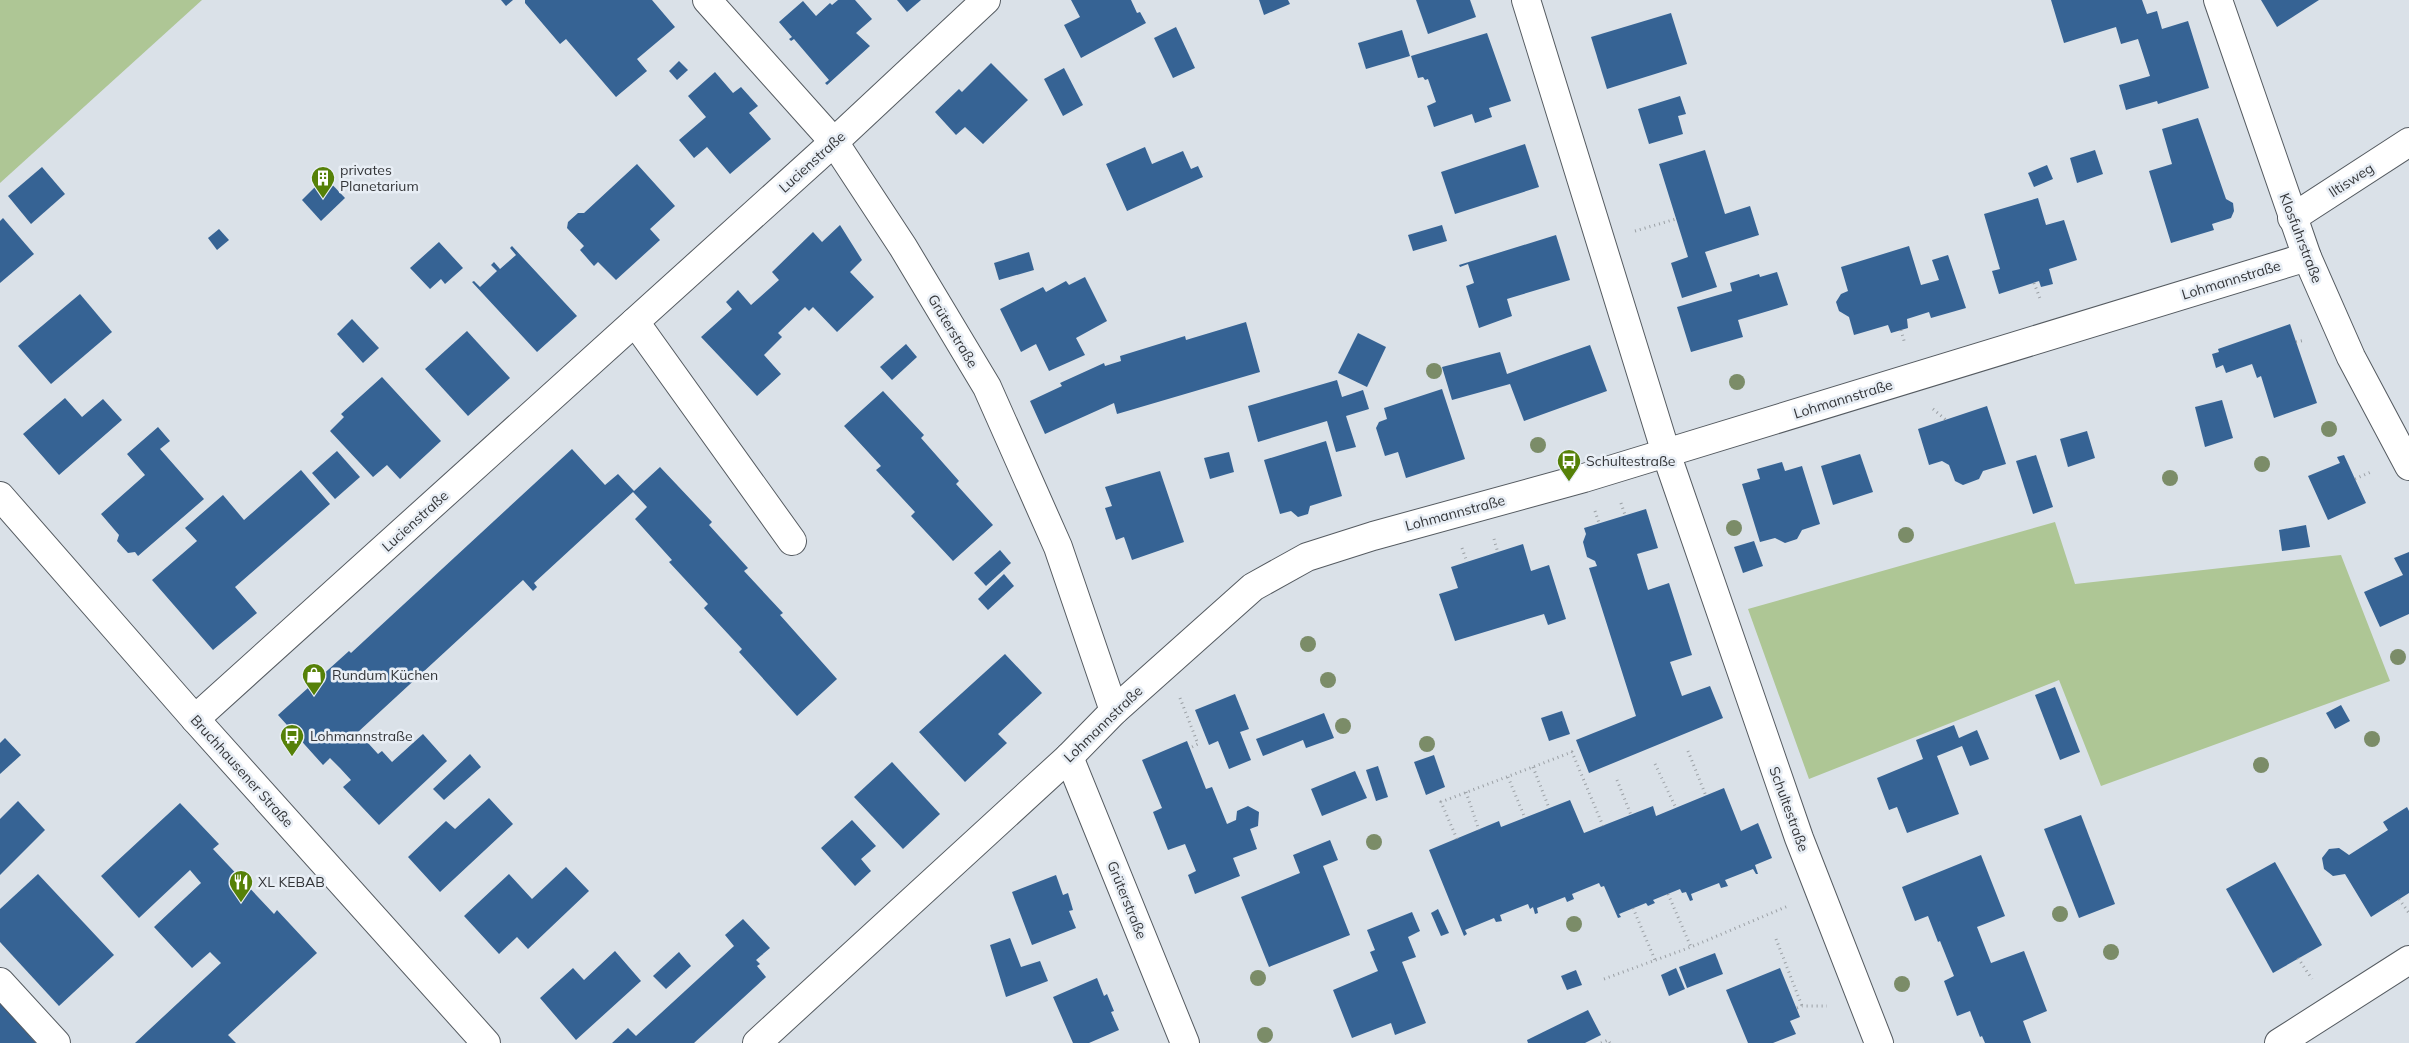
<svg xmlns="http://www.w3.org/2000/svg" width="2409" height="1043" font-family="Mulish,sans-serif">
	<rect width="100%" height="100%" fill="#dae1e8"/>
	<!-- green -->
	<g fill="#aec695">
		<polygon points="0,0 202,0 0,183"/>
		<polygon points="2055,522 2075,584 2341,555 2390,681 2101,786 2059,680 1809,779 1748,609"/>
	</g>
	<!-- building -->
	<g fill="#366394">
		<polygon points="501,0 513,0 506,6"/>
		<polygon points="525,0 652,0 675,27 637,59 647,71 616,97 566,39 560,44 525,3"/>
		<polygon points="838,0 855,0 872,19 856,33 870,46 827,85 825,83 829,80 794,39 791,41 789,39 792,37 779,22 803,1 816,16 830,3 832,5"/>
		<polygon points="897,0 921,0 907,12"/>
		<polygon points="1071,0 1131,0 1137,13 1140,12 1146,23 1081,58 1064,25 1080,17"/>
		<polygon points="1259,0 1288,0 1290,4 1264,15"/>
		<polygon points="1416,0 1470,0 1476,17 1428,34"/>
		<polygon points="2051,0 2142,0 2147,14 2157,11 2162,29 2188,21 2209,88 2158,104 2157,101 2126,110 2119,85 2150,76 2138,39 2121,44 2116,27 2064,43"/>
		<polygon points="2261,0 2319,0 2277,27"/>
		<polygon points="1671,13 1687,64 1607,89 1591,37"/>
		<polygon points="1176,27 1195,68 1173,78 1154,38"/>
		<polygon points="1402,30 1410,56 1366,69 1358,43"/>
		<polygon points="1487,33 1511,101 1489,108 1492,117 1475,123 1472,114 1434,127 1427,106 1436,102 1428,79 1425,80 1423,77 1418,78 1411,56"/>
		<polygon points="679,61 688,70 677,80 669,71"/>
		<polygon points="991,63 1028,100 983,144 965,127 956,135 935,112 959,89 962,92"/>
		<polygon points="1064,68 1083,105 1063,116 1044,79"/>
		<polygon points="715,72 733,93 741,87 758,106 749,113 771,139 730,174 707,147 694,158 679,140 706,117 688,96"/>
		<polygon points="1680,96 1686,114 1678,116 1683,134 1649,144 1638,109"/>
		<polygon points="2198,118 2226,199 2233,203 2234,211 2231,218 2212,224 2214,230 2171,243 2149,171 2172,164 2162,129"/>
		<polygon points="1525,144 1539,187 1455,214 1441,172"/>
		<polygon points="1145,147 1152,164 1183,151 1191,169 1198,166 1203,177 1127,211 1106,164"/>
		<polygon points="1705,150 1725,214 1750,206 1759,235 1705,252 1717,287 1682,298 1671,263 1688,257 1659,164"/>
		<polygon points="2095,150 2103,174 2077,183 2070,158"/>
		<polygon points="637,164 675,206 650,229 660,240 616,280 598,262 594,266 580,250 584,246 567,228 568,222 578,213 584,213"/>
		<polygon points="2047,165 2053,179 2034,187 2028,173"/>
		<polygon points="42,167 65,194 31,224 8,196"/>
		<polygon points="325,177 345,198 321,221 302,200"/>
		<polygon points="2038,198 2046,225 2064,220 2077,260 2049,269 2053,284 2041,287 2039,281 1999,294 1992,271 2000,269 1984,214"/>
		<polygon points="3,218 34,254 0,283 0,221"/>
		<polygon points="840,225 862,260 850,272 874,297 837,332 813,307 809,311 805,307 778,333 782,337 764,355 781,374 757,396 701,337 732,309 726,302 738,290 751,305 779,280 772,272 813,232 822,242"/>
		<polygon points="1442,225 1447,241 1413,251 1408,235"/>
		<polygon points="219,229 229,240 217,250 208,238"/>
		<polygon points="1556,235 1570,280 1507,299 1512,316 1479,328 1466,286 1474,283 1468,264 1460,267 1459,265"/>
		<polygon points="439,242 463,268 445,284 441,279 430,289 410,268"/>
		<polygon points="512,246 577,316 537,352 472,282 474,281 480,287 497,271 491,265 494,262 500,269 516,255 510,248"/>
		<polygon points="1909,246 1921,285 1939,280 1932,260 1948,255 1966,308 1931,318 1929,312 1907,319 1908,328 1891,333 1888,325 1854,335 1849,317 1839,311 1836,302 1841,294 1848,291 1841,267"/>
		<polygon points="1029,252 1034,270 999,280 994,263"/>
		<polygon points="1777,272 1788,305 1738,320 1743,337 1691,352 1677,307 1732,291 1730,283 1759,274 1760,277"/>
		<polygon points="1085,277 1107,321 1076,338 1085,355 1049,371 1036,344 1021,352 1000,309 1043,287 1046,292 1066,281 1069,285"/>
		<polygon points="80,294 112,332 51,384 18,346"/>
		<polygon points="352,319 379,348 363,363 337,334"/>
		<polygon points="1246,322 1260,372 1117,414 1114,403 1045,434 1030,401 1062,386 1060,383 1104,363 1105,366 1121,361 1120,356 1185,336 1186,340"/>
		<polygon points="2290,324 2317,403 2274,418 2261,376 2257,378 2252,364 2226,373 2223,365 2216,368 2212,354 2219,352 2218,349"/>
		<polygon points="467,331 510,378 468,416 425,369"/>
		<polygon points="1358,333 1386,347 1367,387 1338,373"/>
		<polygon points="906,344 917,357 892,380 880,367"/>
		<polygon points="1590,345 1607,391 1524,421 1510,384 1452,400 1442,367 1500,352 1507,374"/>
		<polygon points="382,377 441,441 400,479 387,465 373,477 330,431 344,417 341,414"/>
		<polygon points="1337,380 1342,397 1363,390 1369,409 1346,416 1356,447 1336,452 1327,421 1258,442 1248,406"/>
		<polygon points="1442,389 1465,459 1406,478 1398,452 1385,456 1376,428 1379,422 1387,419 1384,408"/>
		<polygon points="883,391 924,435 921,438 959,481 956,484 993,525 953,561 911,516 915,512 876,470 881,466 844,426"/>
		<polygon points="65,398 82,417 103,399 122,420 59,475 23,434"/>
		<polygon points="2222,400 2233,438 2205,447 2195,407"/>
		<polygon points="1987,406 2006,464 1983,471 1979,479 1963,485 1955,481 1949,465 1942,461 1929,465 1918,429"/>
		<polygon points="158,427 170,441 160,449 204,499 138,556 135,552 128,553 117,541 119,535 101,514 145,475 127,454"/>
		<polygon points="2087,431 2095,458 2068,467 2060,439"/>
		<polygon points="1326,441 1342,496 1310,506 1308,514 1298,517 1291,511 1280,514 1264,460"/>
		<polygon points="572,449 605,485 618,474 634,491 660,467 712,522 709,525 748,568 744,571 783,613 780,615 837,679 797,716 739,652 742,649 704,608 708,604 669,562 672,560 635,519 647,507 633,492 534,583 537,587 533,591 523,580 358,732 378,754 382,751 392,762 423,734 447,761 379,825 343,787 351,780 340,768 330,758 323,765 278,715 349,651 351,653"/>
		<polygon points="337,451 360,477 335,499 312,473"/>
		<polygon points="1229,452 1234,472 1210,479 1204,458"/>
		<polygon points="1860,454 1873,492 1833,505 1821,466"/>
		<polygon points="2036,455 2053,507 2033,514 2016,461"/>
		<polygon points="2344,455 2366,503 2328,520 2308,476 2340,463 2337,457"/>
		<polygon points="1782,462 1785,471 1802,466 1820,524 1802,530 1797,539 1785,543 1775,538 1760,542 1742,484 1760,479 1757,469"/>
		<polygon points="301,470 330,504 235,587 257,613 213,650 152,580 197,541 185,528 223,495 244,520"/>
		<polygon points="1160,471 1184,542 1132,560 1124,537 1116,540 1105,508 1112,506 1105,487"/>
		<polygon points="1646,509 1658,548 1637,554 1648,590 1669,583 1692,655 1670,662 1682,696 1710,686 1723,718 1589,773 1576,740 1636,716 1589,568 1597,566 1595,561 1587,557 1583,542 1586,534 1584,528"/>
		<polygon points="2306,525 2310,547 2282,551 2279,530"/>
		<polygon points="1754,541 1763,566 1743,573 1734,547"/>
		<polygon points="1523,544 1531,571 1549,565 1566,619 1548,625 1544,614 1455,641 1439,594 1458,588 1451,567"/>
		<polygon points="1000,550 1011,563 986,586 974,573"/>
		<polygon points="2409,552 2409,614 2380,627 2364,592 2403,575 2394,558"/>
		<polygon points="1004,574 1014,586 988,610 978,599"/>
		<polygon points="1005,654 1042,693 998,734 1007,743 965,782 919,732"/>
		<polygon points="2055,687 2080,752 2060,760 2035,695"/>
		<polygon points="1235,694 1249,729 1240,732 1251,760 1229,769 1218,741 1209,745 1195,710"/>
		<polygon points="2341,705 2350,721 2335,729 2326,713"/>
		<polygon points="1562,711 1570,734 1549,741 1541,718"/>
		<polygon points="1324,713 1334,738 1306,748 1303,740 1263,756 1256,739"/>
		<polygon points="1954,725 1959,738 1977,730 1989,759 1970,766 1962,746 1937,756 1959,814 1907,833 1897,807 1889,810 1877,778 1923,759 1916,740"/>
		<polygon points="5,738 21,755 0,774 0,743"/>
		<polygon points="1187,741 1206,789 1212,787 1227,824 1236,820 1237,811 1248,806 1259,812 1258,826 1250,829 1257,849 1233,858 1240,876 1195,894 1188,875 1196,871 1185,844 1168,850 1153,812 1162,808 1142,760"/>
		<polygon points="470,754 481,767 444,800 433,789"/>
		<polygon points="1434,755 1445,787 1426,795 1414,762"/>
		<polygon points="892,762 940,814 903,849 854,797"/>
		<polygon points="1378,766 1388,797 1376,801 1366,770"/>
		<polygon points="1355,771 1367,798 1322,816 1311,789"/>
		<polygon points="1724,788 1741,831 1758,823 1772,858 1755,865 1758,874 1756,874 1753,869 1725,880 1728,886 1721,888 1719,883 1691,894 1693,900 1690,901 1686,892 1682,893 1680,889 1653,900 1655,903 1648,906 1646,903 1619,914 1621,917 1618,918 1604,886 1601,887 1599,883 1572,894 1574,899 1567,902 1565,897 1537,908 1538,913 1535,914 1533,907 1530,909 1528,904 1500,915 1502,921 1496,922 1494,918 1465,930 1467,934 1464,936 1429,850 1499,821 1501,827 1570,800 1584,833 1653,806 1656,816"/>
		<polygon points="489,798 513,824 440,892 408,857 446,821 455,829"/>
		<polygon points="18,801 45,830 0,875 0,819"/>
		<polygon points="180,803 219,844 213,849 274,914 277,910 317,953 228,1035 236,1043 135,1043 221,963 210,952 192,968 154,927 201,883 190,870 139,918 101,876"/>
		<polygon points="2407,807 2409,811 2409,893 2371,917 2345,874 2333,876 2324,869 2322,858 2329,849 2339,848 2349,855 2388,830 2383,822"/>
		<polygon points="2081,815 2115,904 2079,918 2044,829"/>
		<polygon points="852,820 876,846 861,859 871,871 855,886 821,848"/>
		<polygon points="1330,840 1338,860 1323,866 1350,935 1269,967 1241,897 1300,873 1293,855"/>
		<polygon points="1981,855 2005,916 1977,927 1991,963 2024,951 2047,1011 2023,1021 2031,1043 1985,1043 1982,1036 1980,1037 1970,1011 1957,1016 1944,981 1954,976 1940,941 1938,942 1928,916 1915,921 1902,887"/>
		<polygon points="2275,862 2322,945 2273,973 2226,889"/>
		<polygon points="566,867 589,891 528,949 517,937 499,954 464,916 509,874 532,899"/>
		<polygon points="38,874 114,955 59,1006 0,942 0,909"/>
		<polygon points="1056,875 1063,895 1068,893 1073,910 1069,911 1076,928 1032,945 1012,892"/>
		<polygon points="1438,909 1449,933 1441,936 1431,913"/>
		<polygon points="1412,912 1420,931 1408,937 1416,957 1402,962 1426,1023 1395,1035 1391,1023 1352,1038 1333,990 1378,971 1370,952 1375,950 1367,930"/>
		<polygon points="743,919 770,948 756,960 760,964 757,966 766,977 694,1043 612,1043 628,1028 636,1036 734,946 725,935"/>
		<polygon points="1010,938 1021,967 1040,961 1048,981 1006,997 990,945"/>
		<polygon points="615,951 641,981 576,1040 540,998 573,968 584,980"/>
		<polygon points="679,952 691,966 666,989 653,976"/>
		<polygon points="1715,953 1723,974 1687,988 1679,967"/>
		<polygon points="1676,968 1685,989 1669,996 1661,975"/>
		<polygon points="1780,968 1800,1017 1790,1021 1796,1034 1773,1043 1748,1043 1726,990"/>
		<polygon points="1576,970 1582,985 1567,990 1561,976"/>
		<polygon points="1097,978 1104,996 1107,994 1114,1011 1111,1012 1119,1030 1089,1043 1073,1043 1053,997"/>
		<polygon points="0,1003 19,1024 36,1043 0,1043"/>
		<polygon points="1588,1010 1601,1035 1585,1043 1528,1043 1527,1040"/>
	</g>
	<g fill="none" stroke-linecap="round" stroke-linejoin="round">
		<!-- minor casing -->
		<g stroke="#555b61" stroke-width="30">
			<g id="minor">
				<polyline points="707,0 834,142 903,247 987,387 1058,547 1114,711"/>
				<polyline points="1526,0 1666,453 1799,838 1879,1043"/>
				<polyline points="2218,0 2307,257 2351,357 2409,466"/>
				<polyline points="2292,218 2409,142"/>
				<polyline points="635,322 792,541"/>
				<polyline points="195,719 834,142 986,0"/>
				<polyline points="1069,757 1185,1043"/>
				<polyline points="0,982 56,1043"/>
				<polyline points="757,1043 1069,757 1114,711 1253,587 1307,557 1373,536 1584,478 2307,257"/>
				<polyline points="2279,1043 2409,960"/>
			</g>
		</g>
		<!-- tertiary casing -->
		<g stroke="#555b61" stroke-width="30">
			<polyline id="tertiary" points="0,496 195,719 486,1043"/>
		</g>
		<!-- path -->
		<g stroke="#9ba0a5" stroke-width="3" stroke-dasharray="1 4" stroke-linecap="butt">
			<polyline points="1635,231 1676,219"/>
			<polyline points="2034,283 2041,301"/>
			<polyline points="1901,330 1905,344"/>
			<polyline points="2296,342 2305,340"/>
			<polyline points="1933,409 1946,420"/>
			<polyline points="2355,479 2371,472"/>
			<polyline points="1621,503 1625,515"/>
			<polyline points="1595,511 1599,523"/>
			<polyline points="1494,539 1498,553"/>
			<polyline points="1462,548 1467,562"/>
			<polyline points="1180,698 1198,744 1190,748"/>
			<polyline points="1688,751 1706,796"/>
			<polyline points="1655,764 1676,808"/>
			<polyline points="1533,767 1549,808"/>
			<polyline points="1508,777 1525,818"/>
			<polyline points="1617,780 1631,815"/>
			<polyline points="1466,792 1479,830"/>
			<polyline points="1457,839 1441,802 1572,752 1603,826"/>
			<polyline points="1668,894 1691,947"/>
			<polyline points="2399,899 2409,913"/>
			<polyline points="1633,908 1655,960"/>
			<polyline points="1776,939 1802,1006"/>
			<polyline points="2298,958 2312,979"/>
			<polyline points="1604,979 1691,947 1788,906"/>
			<polyline points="1797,1008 1802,1006 1827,1006"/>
			<polyline points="1601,1043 1608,1040 1610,1043"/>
		</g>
		<!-- minor -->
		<use href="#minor" stroke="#fff" stroke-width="28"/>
		<!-- tertiary -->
		<use href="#tertiary" stroke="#fff" stroke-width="28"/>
	</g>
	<!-- trees -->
	<g fill="#7b8c68">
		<circle cx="1434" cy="371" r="8"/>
		<circle cx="1737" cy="382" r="8"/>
		<circle cx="2329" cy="429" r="8"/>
		<circle cx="1538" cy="445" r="8"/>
		<circle cx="2262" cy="464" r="8"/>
		<circle cx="2170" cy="478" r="8"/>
		<circle cx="1734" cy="528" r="8"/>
		<circle cx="1906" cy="535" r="8"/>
		<circle cx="1308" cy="644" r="8"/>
		<circle cx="2398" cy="657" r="8"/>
		<circle cx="1328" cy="680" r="8"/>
		<circle cx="1343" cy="726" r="8"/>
		<circle cx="2372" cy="739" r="8"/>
		<circle cx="1427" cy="744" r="8"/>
		<circle cx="2261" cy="765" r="8"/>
		<circle cx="1374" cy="842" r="8"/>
		<circle cx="2060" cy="914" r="8"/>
		<circle cx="1574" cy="924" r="8"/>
		<circle cx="2111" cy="952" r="8"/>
		<circle cx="1258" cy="978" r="8"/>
		<circle cx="1902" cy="984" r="8"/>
		<circle cx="1265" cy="1035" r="8"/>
	</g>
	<!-- icons -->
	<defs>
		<g id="building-pin" transform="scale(1.25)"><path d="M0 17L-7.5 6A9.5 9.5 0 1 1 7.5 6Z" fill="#568108" stroke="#e8eef5"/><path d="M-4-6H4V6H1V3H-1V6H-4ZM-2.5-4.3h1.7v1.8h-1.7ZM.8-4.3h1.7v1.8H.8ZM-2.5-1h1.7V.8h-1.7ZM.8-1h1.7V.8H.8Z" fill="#fff"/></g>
		<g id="bus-pin" transform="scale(1.25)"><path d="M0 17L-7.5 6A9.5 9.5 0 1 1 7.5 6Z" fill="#568108" stroke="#e8eef5"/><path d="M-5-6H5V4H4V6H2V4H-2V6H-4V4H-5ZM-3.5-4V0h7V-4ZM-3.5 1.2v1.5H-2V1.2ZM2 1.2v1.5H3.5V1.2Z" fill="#fff"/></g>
		<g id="shop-pin" transform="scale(1.25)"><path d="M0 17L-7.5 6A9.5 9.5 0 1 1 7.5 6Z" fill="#568108" stroke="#e8eef5"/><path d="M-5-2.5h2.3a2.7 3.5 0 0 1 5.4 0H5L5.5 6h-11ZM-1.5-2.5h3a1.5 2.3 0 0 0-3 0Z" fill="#fff"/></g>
		<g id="restaurant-pin" transform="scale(1.25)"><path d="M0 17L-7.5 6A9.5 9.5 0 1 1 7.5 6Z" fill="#568108" stroke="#e8eef5"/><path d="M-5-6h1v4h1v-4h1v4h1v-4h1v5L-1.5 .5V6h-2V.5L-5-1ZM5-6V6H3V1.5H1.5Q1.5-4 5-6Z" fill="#fff"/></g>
	</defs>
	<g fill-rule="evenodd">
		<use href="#building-pin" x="323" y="178"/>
		<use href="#bus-pin" x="1569" y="461"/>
		<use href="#shop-pin" x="314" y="675"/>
		<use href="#bus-pin" x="292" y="736"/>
		<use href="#restaurant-pin" x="241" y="882"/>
	</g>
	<g text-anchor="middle" stroke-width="5" stroke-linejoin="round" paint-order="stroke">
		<!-- street labels -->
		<g font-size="14" fill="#333538" stroke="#e8eef5">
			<text transform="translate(812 162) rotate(-42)" y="5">Lucienstraße</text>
			<text transform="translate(2351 180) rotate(-33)" y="5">Iltisweg</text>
			<text transform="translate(2301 238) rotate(69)" y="5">Klosfuhrstraße</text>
			<text transform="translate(2231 280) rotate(-17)" y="5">Lohmannstraße</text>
			<text transform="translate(953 331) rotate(59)" y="5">Grüterstraße</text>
			<text transform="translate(1843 399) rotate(-17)" y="5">Lohmannstraße</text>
			<text transform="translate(1455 513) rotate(-15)" y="5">Lohmannstraße</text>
			<text transform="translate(415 521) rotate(-42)" y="5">Lucienstraße</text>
			<text transform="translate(1103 724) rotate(-44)" y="5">Lohmannstraße</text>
			<text transform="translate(242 771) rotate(48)" y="5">Bruchhausener Straße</text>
			<text transform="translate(1789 809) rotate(70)" y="5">Schultestraße</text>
			<text transform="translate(1127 900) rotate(68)" y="5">Grüterstraße</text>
		</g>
		<!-- poi labels -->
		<g font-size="14" fill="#333538" stroke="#e8eef5" text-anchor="start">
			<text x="340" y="175">privates<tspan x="340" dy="16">Planetarium</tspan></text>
			<text x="1586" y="466">Schultestraße</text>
			<text x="332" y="680">Rundum Küchen</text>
			<text x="310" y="741">Lohmannstraße</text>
			<text x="258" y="887">XL KEBAB</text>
		</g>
	</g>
</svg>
